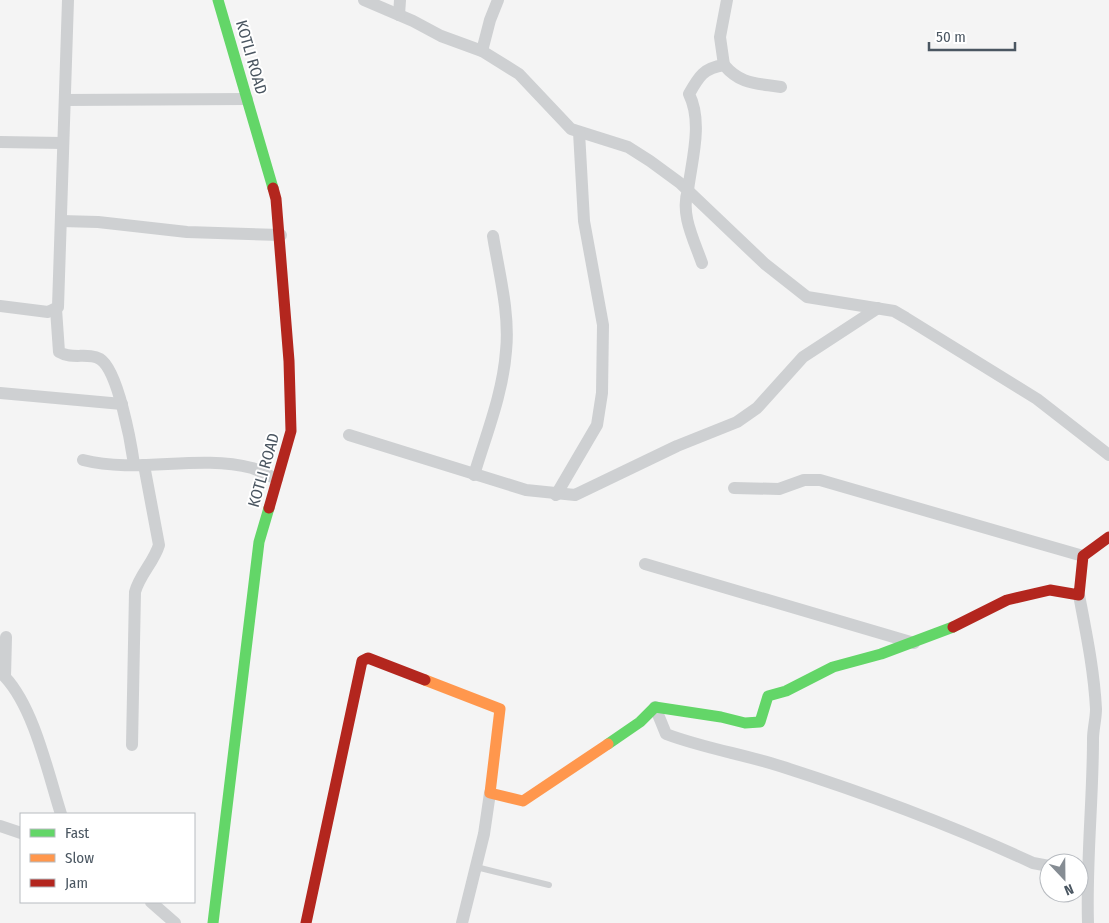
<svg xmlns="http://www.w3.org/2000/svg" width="1109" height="923" font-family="'Fira Sans Condensed',sans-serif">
	<rect width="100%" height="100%" fill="#f4f4f4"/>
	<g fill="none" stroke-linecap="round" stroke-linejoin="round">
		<!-- lane -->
		<polyline stroke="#ced0d2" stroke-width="6" points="476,867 549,885"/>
		<!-- street -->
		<g stroke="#ced0d2" stroke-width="12">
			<polyline points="364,0 413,21 441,36 482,51 519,74 571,129 628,147 650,161 680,183 765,264 807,297 894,311 906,318 1037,399 1109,455"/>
			<polyline points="399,15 400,0"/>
			<polyline points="482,51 490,20 498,0"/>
			<polyline points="724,65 720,37 727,0"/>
			<polyline points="65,100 247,99"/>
			<polyline points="0,142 63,143"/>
			<polyline points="61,221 98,222 187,232 281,235"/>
			<path d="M702,263C694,240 680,214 688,190C692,159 703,122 689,94C699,76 704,68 724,65C741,85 756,83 781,87"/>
			<polyline points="0,306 48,312 58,307 68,0"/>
			<path d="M56,309L59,352C72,360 88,352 100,359C118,370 131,443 134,464"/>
			<polyline points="0,393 122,404"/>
			<polyline points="349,435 526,490 575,495 677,446 737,422 757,408 803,357 878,308"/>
			<path d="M83,460C138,474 197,454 252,468C261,471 269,476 277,479"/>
			<path d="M474,475C486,435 503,393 506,351C510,314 499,273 493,236"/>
			<polyline points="734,488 779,489 804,480 820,480 1083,556"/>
			<polyline points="556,495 597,425 602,393 603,325 584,221 579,132"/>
			<polyline points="645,564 914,643"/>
			<path d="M1079,595C1086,632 1094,670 1096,709C1096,719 1093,729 1093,739C1093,800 1086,862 1088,923"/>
			<path d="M6,637L5,677C34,708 48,773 61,814"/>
			<path d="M655,707L666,734C703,748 742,754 780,766C868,794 949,824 1033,863L1049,866"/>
			<path d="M132,745L135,592C140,574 154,562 159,545L144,465"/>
			<polyline points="0,826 21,833"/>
			<polyline points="151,902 175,923"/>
			<polyline points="462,923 484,834 490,793"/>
		</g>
		<!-- fast -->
		<g stroke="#63d668" stroke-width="11">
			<polyline points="218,0 273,188"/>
			<polyline points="608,744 640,722 655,707 721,717 745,723 760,722 768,696 786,691 833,667 881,654 953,627"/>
			<polyline points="213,923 259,542 269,508"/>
		</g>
		<!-- slow -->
		<polyline stroke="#ff974d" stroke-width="11" points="425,680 500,709 490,793 523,801 608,744"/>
		<!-- jam -->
		<g stroke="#b3261e" stroke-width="11">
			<polyline points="269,508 291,431 289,361 276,199 273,188"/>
			<polyline points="953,627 1007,600 1050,590 1079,595 1083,556 1109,537"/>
			<polyline points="306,923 362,661 368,658 425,680"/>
		</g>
	</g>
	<g text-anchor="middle" stroke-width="4" stroke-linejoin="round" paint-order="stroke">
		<!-- street labels -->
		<g font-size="16" fill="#4a5661" stroke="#fff">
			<text transform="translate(252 57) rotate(74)" y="6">KOTLI ROAD</text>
			<text transform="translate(263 470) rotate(-74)" y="6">KOTLI ROAD</text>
		</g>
	</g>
	<!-- legend -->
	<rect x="20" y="813" width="175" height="90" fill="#ffffff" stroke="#b7bbc0"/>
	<rect x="30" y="829" width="25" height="8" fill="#63d668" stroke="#b7bbc0"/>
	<text x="65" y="838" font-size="15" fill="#4a5661">Fast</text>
	<rect x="30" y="854" width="25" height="8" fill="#ff974d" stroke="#b7bbc0"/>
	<text x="65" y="863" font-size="15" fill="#4a5661">Slow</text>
	<rect x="30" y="879" width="25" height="8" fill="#b3261e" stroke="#b7bbc0"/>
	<text x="65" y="888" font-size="15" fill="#4a5661">Jam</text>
	<!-- north arrow -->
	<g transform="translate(1064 878) rotate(158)"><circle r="24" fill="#ffffff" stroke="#b7bbc0"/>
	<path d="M0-4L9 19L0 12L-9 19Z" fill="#868d94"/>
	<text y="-8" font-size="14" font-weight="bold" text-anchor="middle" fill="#4a5661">N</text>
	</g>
	<!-- scale -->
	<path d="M929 42v8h86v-8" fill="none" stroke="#4a5661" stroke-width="2.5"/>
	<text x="936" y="42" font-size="15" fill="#4a5661" stroke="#ffffff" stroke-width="4" paint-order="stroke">50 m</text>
</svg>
